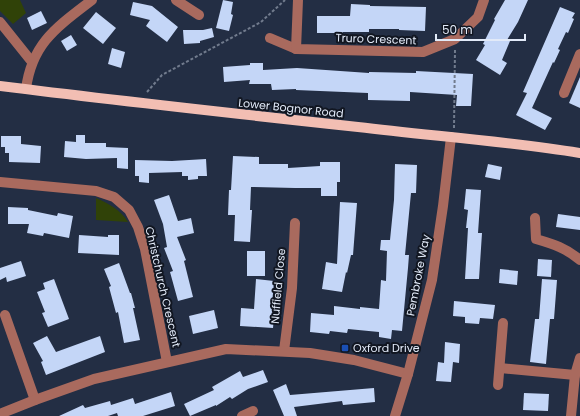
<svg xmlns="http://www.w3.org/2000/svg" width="580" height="416" font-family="Poppins,sans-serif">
	<rect width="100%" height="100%" fill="#232e44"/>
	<!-- green -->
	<g fill="#304208">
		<polygon points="0,0 20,0 26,13 13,24 0,11"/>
		<path d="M96,198C108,203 121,210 128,222L96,220Z"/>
	</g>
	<!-- building -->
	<g fill="#c4d6f7">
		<polygon points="223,0 233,2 231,14 233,15 229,31 216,28"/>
		<polygon points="505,0 528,0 518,22 507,40 510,41 502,60 507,63 500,75 476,60 485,45 483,44 495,20 494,19"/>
		<polygon points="133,2 152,6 178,27 167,42 146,26 150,20 130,15"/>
		<polygon points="351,4 370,5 370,6 426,7 425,31 399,30 399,29 369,29 369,32 343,32 343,33 317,33 317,16 350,16"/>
		<polygon points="560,7 575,13 572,18 574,19 568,33 566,32 558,49 560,50 554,63 553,62 532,108 552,118 545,130 516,115 527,93 523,92"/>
		<polygon points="41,11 47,23 32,30 27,18"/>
		<polygon points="96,12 116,28 103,44 83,28"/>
		<polygon points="212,28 214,37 200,41 200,43 184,44 183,30 203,30"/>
		<polygon points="71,35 77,45 67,51 61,41"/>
		<polygon points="112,48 125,52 121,68 108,64"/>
		<polygon points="250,63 263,63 263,70 297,68 369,73 369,72 416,73 416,71 473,74 471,106 456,106 457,95 410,92 410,101 368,100 368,93 296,90 296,89 272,90 271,84 249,84 250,80 224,82 223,67 250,65"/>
		<polygon points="580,77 580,108 569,103"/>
		<polygon points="76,135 85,135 85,143 106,143 106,147 128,148 128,169 117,168 117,158 86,159 64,157 65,141 76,142"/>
		<polygon points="1,136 21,136 21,144 41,146 40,163 9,162 9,153 5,153 5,147 1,147"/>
		<polygon points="233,156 259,157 259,164 288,164 288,168 320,166 320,162 340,162 340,182 337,182 337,196 321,196 321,188 295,188 251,187 250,210 252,210 250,242 234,241 235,215 228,215 229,190 231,190"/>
		<polygon points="206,159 207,176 198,176 198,179 188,180 188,176 182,176 182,172 149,173 149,183 139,182 139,176 135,176 135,160 172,161"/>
		<polygon points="395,164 417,165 416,193 411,193 405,255 409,255 408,268 402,331 392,330 391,339 379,337 379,332 348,329 347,333 330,331 329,334 310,332 311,313 334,315 334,306 360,309 360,307 379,309 381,280 386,281 387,251 380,250 381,240 390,240 394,200"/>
		<polygon points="488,164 502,167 500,180 485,177"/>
		<polygon points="466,189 481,190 478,233 482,233 479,279 465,279 468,228 466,228 468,210 464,209"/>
		<polygon points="169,195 178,221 191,218 194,233 177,237 186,260 184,261 193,297 178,301 170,272 173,271 164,248 167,247 163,224 154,200"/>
		<polygon points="340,202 357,203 353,255 351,255 347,273 346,272 342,292 322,289 326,262 337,264"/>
		<polygon points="8,207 28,208 28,210 57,216 58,213 73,216 69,238 44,233 43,236 27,233 29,224 8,224"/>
		<polygon points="558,214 580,217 580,230 556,227"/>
		<polygon points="79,235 108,237 108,235 119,235 119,255 78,253"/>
		<rect x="247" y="251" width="18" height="25"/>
		<polygon points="538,259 552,260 551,277 537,276"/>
		<polygon points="21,261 26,276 7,282 6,277 0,280 0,268"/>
		<polygon points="119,263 130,293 131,293 135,308 133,308 140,340 124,343 118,312 116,313 109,287 111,286 104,269"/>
		<polygon points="500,269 518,271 517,285 499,283"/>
		<polygon points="54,279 69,319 48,327 42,313 45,312 37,292 45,289 43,283"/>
		<polygon points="256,279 274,281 272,305 275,305 273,328 240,326 241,308 254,309"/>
		<polygon points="542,279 557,280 554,319 550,319 546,364 530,362 535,319 539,319"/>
		<polygon points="454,301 495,305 493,319 480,318 479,324 465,323 465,317 453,316"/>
		<polygon points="214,310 218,328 193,334 189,316"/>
		<polygon points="47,336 56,352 100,336 105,352 46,375 41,362 43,361 33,343"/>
		<polygon points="445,342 460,344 459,363 453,362 451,382 436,381 438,362 444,363"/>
		<polygon points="263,370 268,382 248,389 232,399 230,397 216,406 216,405 190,416 184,404 214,390 212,387 240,371 243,377"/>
		<polygon points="286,384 290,395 374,388 375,402 343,405 342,401 294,407 297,416 284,416 273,390"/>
		<polygon points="171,392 175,406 143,416 118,416 117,413 108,416 59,416 83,405 85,408 110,401 111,405 133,398 135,404"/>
		<polygon points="524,393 549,394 548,411 523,410"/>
	</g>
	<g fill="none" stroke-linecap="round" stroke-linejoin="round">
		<!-- path -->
		<g stroke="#717b8d" stroke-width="2" stroke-dasharray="3 2" stroke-linecap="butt">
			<polyline points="147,92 162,75 261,22 285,0"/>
			<polyline points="454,128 455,50"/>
		</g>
		<!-- minor -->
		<g stroke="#a96a5e" stroke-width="10">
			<polyline points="176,0 199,15"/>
			<polyline points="0,22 32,62"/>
			<polyline points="270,38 296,49 423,52 455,39 478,17 484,0"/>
			<polyline points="296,49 298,0"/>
			<path d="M26,89C32,43 57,27 92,0"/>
			<polyline points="564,93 580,54"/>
			<polyline points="0,182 96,191 114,197 129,210 138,227 145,249 167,362"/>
			<path d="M535,218L536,239C553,244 566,248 580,260"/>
			<polyline points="5,315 35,400"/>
			<polyline points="284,351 292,288 295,223"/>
			<polyline points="500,368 575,375"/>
			<polyline points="498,385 503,323"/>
			<polyline points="0,414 35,400 94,379 226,349 310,353 354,360 408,374"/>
			<polyline points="242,416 253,411"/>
			<polyline points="395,416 408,374 432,280 443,206 451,137"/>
			<polyline points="571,416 575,375 580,358"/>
		</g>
		<!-- major -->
		<path stroke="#f2beb3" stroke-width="10" d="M0,86C119,101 238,114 358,127C432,136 506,141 580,153"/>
	</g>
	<!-- markers -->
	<rect fill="#1a4fb4" stroke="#111621" stroke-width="1.5" x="341" y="344" width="8" height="8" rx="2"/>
	<g text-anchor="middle" stroke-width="4" stroke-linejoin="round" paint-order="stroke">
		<!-- street labels -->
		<g font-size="11" fill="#e2eaf8" stroke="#111621">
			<text transform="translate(376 39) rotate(2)" y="4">Truro Crescent</text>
			<text transform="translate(291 108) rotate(6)" y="4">Lower Bognor Road</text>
			<text transform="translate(418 275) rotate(-79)" y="4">Pembroke Way</text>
			<text transform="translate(278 286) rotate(-85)" y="4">Nuffield Close</text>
			<text transform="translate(163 287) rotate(77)" y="4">Christchurch Crescent</text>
		</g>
		<!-- poi labels -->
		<g font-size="11" fill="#e2eaf8" stroke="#111621" text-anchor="start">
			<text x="353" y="352">Oxford Drive</text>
		</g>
	</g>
	<!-- scale -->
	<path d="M436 34v6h89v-6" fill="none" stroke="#e2eaf8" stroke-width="2"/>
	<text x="442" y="34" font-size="12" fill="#e2eaf8" stroke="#111621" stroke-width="3" paint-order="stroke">50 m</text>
</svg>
